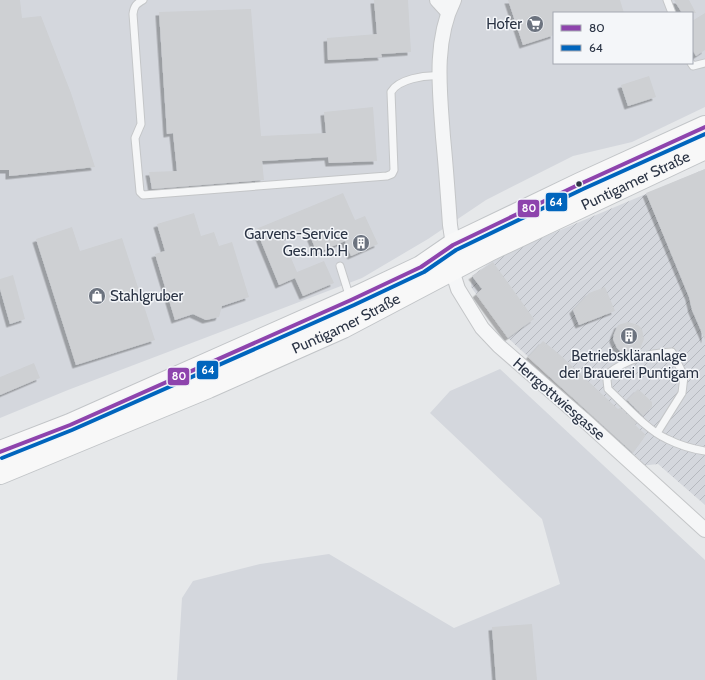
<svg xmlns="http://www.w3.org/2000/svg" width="705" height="680" font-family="Cabin,sans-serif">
	<defs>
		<pattern id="industrial-furrows" width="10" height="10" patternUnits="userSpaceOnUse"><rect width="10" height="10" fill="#d4d7dd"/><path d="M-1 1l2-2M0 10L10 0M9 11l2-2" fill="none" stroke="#b6b9bf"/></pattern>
		<filter id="shadow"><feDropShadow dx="-3.5" dy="3.5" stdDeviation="0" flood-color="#0004"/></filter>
	</defs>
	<rect width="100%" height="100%" fill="#e6e8ea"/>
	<!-- built -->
	<g fill="#d4d7dd" fill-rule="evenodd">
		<path d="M0,0H705V107L632,142L573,156L486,200L428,239L362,278L68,390L0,418ZM554,13H692V63H554Z"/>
		<polygon points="500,369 705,560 705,680 177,680 182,598 193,581 260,564 329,554 454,628 560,584 542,519 430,413 450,391"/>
	</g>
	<!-- industrial -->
	<polygon fill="url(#industrial-furrows)" points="705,169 705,505 658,464 640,466 630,456 632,453 508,338 471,287 472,276 492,261 532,242"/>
	<!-- building -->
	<g fill="#ced0d3" filter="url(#shadow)">
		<polygon points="0,0 20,0 22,18 41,16 71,93 95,167 9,176 9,170 0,170"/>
		<polygon points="374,0 408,0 411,52 381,54 382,57 328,60 327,38 377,34"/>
		<polygon points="508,0 620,0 624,13 554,13 554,35 523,45"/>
		<polygon points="674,0 689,0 696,13 682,13"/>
		<polygon points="251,9 261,136 326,133 324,112 373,107 377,161 329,163 328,157 262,161 264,180 152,189 149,172 177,171 173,133 167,134 159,12"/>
		<polygon points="705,13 705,50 696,56 692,49 692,21"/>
		<polygon points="649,76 656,97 628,106 621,85"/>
		<polygon points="705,169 705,340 692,310 689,297 646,193"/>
		<polygon points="343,193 355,220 365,216 378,244 351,256 345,241 317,253 307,228 283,239 297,272 324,261 334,283 303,296 295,278 279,285 256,229"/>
		<polygon points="194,213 201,236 214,232 219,246 232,242 249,297 222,306 219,317 206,320 193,314 175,320 155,254 165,251 157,224"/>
		<polygon points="72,227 80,251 122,238 155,340 76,365 36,239"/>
		<polygon points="493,262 534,319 508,338 476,294 482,289 472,276"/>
		<polygon points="13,275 25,319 10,324 0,289 0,279"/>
		<polygon points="605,287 615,311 579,325 573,310 589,293"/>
		<polygon points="628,322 638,325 642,329 644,339 640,349 630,353 620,351 617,348 613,339 614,334 618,325"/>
		<polygon points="543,341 558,353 618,409 620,408 637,423 635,425 646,435 633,453 528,357"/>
		<polygon points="34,363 40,378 0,395 0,377"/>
		<polygon points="638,389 652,402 652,407 643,416 627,400"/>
		<polygon points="532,624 537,680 496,680 492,627"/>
	</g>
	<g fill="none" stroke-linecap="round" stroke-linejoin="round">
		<!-- lane casing -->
		<g stroke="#c4c6c8" stroke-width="9">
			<g id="lane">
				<path d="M143,0C136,4 134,6 133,14L141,124L135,138L140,192L143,195L387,176L392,174L394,170L391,92C398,79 425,75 439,76"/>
				<polyline points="667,0 672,13"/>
				<polyline points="691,63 693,66 705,63"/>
				<polyline points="340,266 350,298"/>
				<path d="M657,433L682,393L684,376L672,352C649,353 627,359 609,373L607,380L608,389C624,404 648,431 667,439C679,445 692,449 705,451"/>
			</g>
		</g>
		<!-- street casing -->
		<g stroke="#c4c6c8" stroke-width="16">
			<g id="street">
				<polyline points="437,0 448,12"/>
				<path d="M454,0C433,42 440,93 443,137C446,167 448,196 450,225L453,245L452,270L458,289L482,328L499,346L583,419L705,530"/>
			</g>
		</g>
		<!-- primary casing -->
		<g stroke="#c2c5c8" stroke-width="24">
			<g id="primary">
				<polyline points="0,452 70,425 351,300 421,267 453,245 580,184 705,127"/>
				<path id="s1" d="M0,473L208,387L343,327L491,249L705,148"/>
			</g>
		</g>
		<!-- lane -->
		<use href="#lane" stroke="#f5f6f7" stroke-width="7"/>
		<!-- street -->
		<use href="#street" stroke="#f5f6f7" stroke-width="14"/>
		<!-- primary -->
		<use href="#primary" stroke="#f8f8f8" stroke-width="22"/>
		<!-- bus-1 casing -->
		<g stroke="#f4f6f9" stroke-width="7">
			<polyline id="bus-1" points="0,452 70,425 351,300 421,267 453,245 580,184 705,127"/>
		</g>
		<!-- bus-2 casing -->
		<g stroke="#f4f6f9" stroke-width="7">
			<polyline id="bus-2" points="2,458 72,430 354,305 424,272 456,250 583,189 705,134"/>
		</g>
		<!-- bus-1 -->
		<use href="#bus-1" stroke="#8e44ad" stroke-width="4"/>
		<!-- bus-2 -->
		<use href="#bus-2" stroke="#0065bd" stroke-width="4"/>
	</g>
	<!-- icons -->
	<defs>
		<g id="supermarket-disc" transform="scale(0.9)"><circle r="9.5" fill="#6c737f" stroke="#f4f6f9"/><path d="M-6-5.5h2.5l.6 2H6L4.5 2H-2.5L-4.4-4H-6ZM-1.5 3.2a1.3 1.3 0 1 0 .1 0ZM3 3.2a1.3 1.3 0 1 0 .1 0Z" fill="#fff"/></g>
		<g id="building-disc" transform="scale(0.9)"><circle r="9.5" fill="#6c737f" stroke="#f4f6f9"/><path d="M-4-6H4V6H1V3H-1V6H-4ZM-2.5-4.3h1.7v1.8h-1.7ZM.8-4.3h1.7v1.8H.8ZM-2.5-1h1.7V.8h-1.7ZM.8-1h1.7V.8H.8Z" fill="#fff"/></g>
		<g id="shop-disc" transform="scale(0.9)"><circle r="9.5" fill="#6c737f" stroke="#f4f6f9"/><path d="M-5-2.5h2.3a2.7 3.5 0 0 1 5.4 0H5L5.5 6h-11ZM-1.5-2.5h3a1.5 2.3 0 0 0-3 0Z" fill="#fff"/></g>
	</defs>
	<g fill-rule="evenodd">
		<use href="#supermarket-disc" x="535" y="24"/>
		<use href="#building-disc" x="361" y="243"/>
		<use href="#shop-disc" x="97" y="296"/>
		<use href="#building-disc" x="629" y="336"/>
	</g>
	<!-- markers -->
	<circle fill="#2b3445" stroke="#f4f6f9" stroke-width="1.5" cx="579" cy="184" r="3.5"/>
	<g text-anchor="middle" stroke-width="3" stroke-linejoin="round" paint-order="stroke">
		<!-- poi labels -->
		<g font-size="15" fill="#2b3445" stroke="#f4f6f9" text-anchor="end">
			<text x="522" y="29">Hofer</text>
			<text x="348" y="239">Garvens-Service<tspan x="348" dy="17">Ges.m.b.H</tspan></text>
			<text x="110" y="301" text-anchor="start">Stahlgruber</text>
			<text x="629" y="361" text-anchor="middle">Betriebskläranlage<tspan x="629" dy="17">der Brauerei Puntigam</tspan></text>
		</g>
		<!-- street labels -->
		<g font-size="15" fill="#2b3445" stroke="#f4f6f9">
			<text dy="5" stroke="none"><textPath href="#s1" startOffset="700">Puntigamer Straße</textPath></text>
			<text dy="5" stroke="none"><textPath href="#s1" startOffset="377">Puntigamer Straße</textPath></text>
			<text transform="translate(559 399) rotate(41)" y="5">Herrgottwiesgasse</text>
		</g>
	</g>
	<g stroke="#f4f6f9" stroke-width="1.5">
		<rect x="545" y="192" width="23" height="20" rx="4" fill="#0065bd"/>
		<rect x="517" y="199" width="23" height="19" rx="4" fill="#8e44ad"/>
		<rect x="196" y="360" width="23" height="20" rx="4" fill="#0065bd"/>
		<rect x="167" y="367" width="23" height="19" rx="4" fill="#8e44ad"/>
	</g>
	<g font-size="11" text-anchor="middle" font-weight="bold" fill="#fff">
		<text x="556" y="206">64</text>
		<text x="529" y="212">80</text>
		<text x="208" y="374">64</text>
		<text x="179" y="380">80</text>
	</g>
	<!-- legend -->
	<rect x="553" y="12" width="140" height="52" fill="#f4f6f9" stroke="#a4a8b1"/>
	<rect x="561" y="25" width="20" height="6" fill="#8e44ad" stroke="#a4a8b1"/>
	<text x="589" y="32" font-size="12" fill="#2b3445">80</text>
	<rect x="561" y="45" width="20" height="6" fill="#0065bd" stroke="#a4a8b1"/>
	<text x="589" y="52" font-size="12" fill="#2b3445">64</text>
</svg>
